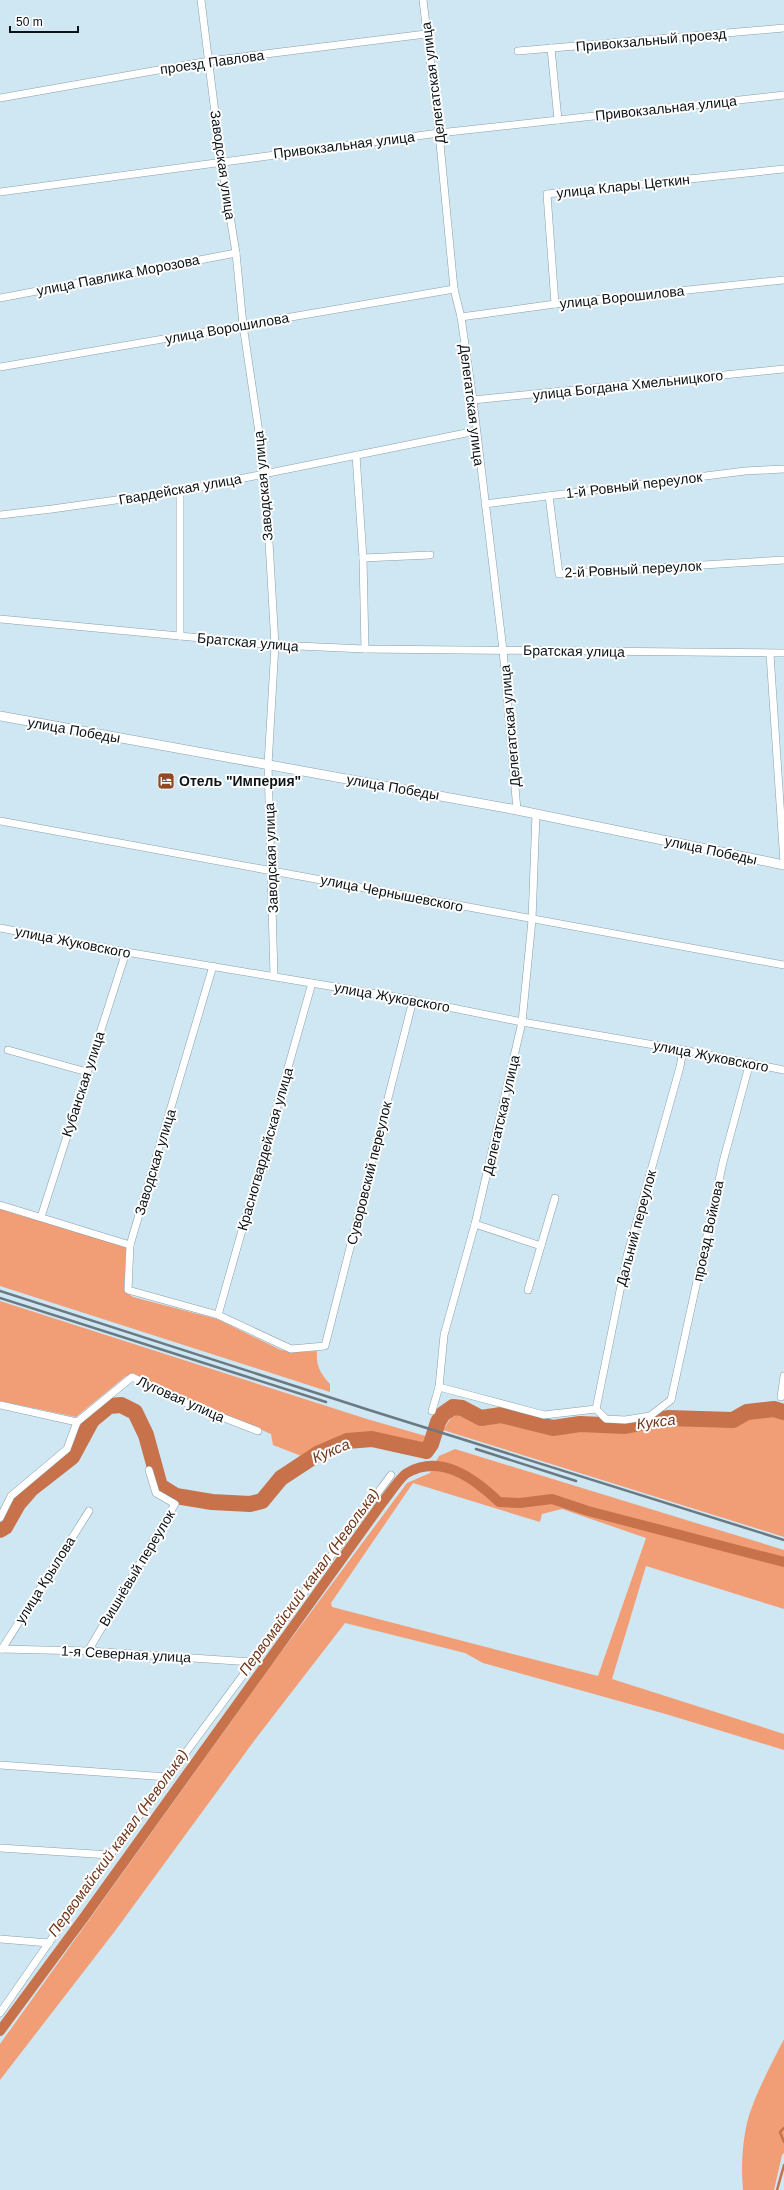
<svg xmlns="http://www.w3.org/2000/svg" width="784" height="2190" font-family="Arial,sans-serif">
	<rect width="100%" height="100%" fill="#cfe6f3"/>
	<!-- green -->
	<g fill="#f19e77" fill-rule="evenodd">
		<path d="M0,1209L126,1247L124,1291L133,1297L217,1319L281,1350L301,1352L317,1351C316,1366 320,1373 330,1384V1392L0,1286Z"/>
		<polygon points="0,1301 367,1419 429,1437 421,1447 358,1434 331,1443 304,1457 273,1445 271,1434 232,1417 183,1400 134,1376 126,1376 76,1417 0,1401"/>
		<polygon points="460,1411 479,1420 503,1420 552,1432 581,1426 627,1430 639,1426 669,1421 731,1424 749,1416 774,1413 784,1415 784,1537 443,1430 453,1415"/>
		<path d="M455,1449L784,1550V1609L646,1566L612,1679L784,1734V1750L669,1715L483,1663L465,1653L345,1623L257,1737L115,1931L0,2080V2044L273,1663L407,1483L430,1473L439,1456ZM413,1483L540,1522L542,1514L562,1509L646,1538L598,1676L332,1607L331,1603Z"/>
		<path d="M784,2039V2153L782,2155L774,2190H743C741,2168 742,2144 747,2123C753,2098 772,2063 784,2039Z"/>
	</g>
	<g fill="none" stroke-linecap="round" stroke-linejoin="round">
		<!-- stream -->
		<g stroke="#c7724a" stroke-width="2.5">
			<polyline points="784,2128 780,2132 784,2142"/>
			<polyline points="777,2190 784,2165"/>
		</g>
		<!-- canal -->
		<path stroke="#c7724a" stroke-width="10" d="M0,2031L85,1916L382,1503C388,1496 400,1477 407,1473C441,1453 475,1479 499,1502L520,1503L552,1499L588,1511L784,1562"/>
		<!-- river -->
		<polyline stroke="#c7724a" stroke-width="16" points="0,1530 5,1527 18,1504 31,1489 72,1457 92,1420 109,1406 121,1405 135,1412 146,1435 160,1486 176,1496 212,1502 250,1504 262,1501 281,1478 319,1453 347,1441 372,1439 426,1451 431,1444 438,1422 443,1414 453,1407 462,1408 481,1418 501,1415 553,1428 580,1424 625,1426 668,1418 733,1420 747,1412 774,1409 784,1412"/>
		<!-- minor casing -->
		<g stroke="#899fab" stroke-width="8">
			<g id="minor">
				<polyline points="201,0 221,161 236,253 243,325 265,473 275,645 268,765 274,976"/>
				<polyline points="423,0 439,133 454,289 461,317 473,400 503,650 517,810"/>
				<polyline points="551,48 558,120"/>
				<polyline points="518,51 784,28"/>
				<polyline points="0,98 209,61 426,34"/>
				<polyline points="0,192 439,133 784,95"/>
				<polyline points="0,298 236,253"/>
				<polyline points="555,304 547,194 784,169"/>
				<polyline points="461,317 555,304 784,280"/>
				<polyline points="0,367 454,289"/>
				<polyline points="473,400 784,369"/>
				<polyline points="356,455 363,558 365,649"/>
				<polyline points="549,496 559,574 784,560"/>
				<polyline points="485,504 745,471 784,469"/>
				<polyline points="0,515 52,509 180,491 476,431"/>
				<polyline points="363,558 430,555"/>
				<polyline points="0,619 275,645 365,649 784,653"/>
				<polyline points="180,636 180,491"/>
				<polyline points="770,654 784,863"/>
				<polyline points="0,821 784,965"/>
				<polyline points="0,928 126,952 413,1000 522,1022 683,1050 784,1070"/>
				<polyline points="213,966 130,1245 128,1290 218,1315 291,1349 325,1346 413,1000"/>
				<polyline points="8,1050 87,1072"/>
				<polyline points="0,1205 130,1245"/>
				<polyline points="41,1217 126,952"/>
				<polyline points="475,1224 541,1246"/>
				<polyline points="528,1290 555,1198"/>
				<polyline points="218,1315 312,983"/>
				<polyline points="439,1387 544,1415 596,1409 606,1419 625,1420 650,1416 671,1400 723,1162 750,1062"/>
				<polyline points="781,1397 784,1376"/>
				<polyline points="0,1405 77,1422 132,1377 183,1402 258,1431"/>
				<polyline points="596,1409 627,1256 680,1067 683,1050"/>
				<polyline points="432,1411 439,1387 444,1335 475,1224 522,1022 532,920 536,814"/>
				<polyline points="0,1518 11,1496 67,1449 77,1422"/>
				<polyline points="0,1649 88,1651 252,1662"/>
				<polyline points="2,1649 89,1511"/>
				<polyline points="88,1651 175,1504 156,1493 149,1470"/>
				<polyline points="0,1765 168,1777"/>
				<polyline points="0,1848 110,1855"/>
				<polyline points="0,1939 49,1943"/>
				<polyline points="0,2013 110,1855 391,1475"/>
			</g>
		</g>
		<!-- tertiary casing -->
		<g stroke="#899fab" stroke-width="10">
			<polyline id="tertiary" points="0,716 517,810 784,865"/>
		</g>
		<!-- minor -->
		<use href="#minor" stroke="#fff" stroke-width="7"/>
		<!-- tertiary -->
		<use href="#tertiary" stroke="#fff" stroke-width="9"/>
		<!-- rail -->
		<g stroke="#6a7982" stroke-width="2.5">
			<polyline points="0,1291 369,1410 784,1540"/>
			<polyline points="0,1298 326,1402"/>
			<polyline points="476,1449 576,1481"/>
		</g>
	</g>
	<!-- icons -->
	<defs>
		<g id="hotel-square" transform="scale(0.9)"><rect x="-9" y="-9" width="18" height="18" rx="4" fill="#904925" stroke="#fff"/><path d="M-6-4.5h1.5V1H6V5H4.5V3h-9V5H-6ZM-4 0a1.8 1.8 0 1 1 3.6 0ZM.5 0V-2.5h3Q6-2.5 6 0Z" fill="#fff"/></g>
	</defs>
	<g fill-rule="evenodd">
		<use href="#hotel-square" x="166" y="781"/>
	</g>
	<g text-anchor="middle" stroke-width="4" stroke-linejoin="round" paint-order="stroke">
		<!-- street labels -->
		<g font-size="14" fill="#0b1317" stroke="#fff">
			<text transform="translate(651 40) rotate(-5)" y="5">Привокзальный проезд</text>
			<text transform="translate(212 62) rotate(-8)" y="5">проезд Павлова</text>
			<text transform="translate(433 83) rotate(-97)" y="5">Делегатская улица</text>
			<text transform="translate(666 108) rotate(-6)" y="5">Привокзальная улица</text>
			<text transform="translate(344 145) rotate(-7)" y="5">Привокзальная улица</text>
			<text transform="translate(223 165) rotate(82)" y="5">Заводская улица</text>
			<text transform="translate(623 186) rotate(-6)" y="5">улица Клары Цеткин</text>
			<text transform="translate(118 275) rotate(-11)" y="5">улица Павлика Морозова</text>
			<text transform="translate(622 297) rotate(-6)" y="5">улица Ворошилова</text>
			<text transform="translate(227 328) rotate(-10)" y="5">улица Ворошилова</text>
			<text transform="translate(628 385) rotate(-6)" y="5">улица Богдана Хмельницкого</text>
			<text transform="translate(472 405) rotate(83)" y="5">Делегатская улица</text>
			<text transform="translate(634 485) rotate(-7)" y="5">1-й Ровный переулок</text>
			<text transform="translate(263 486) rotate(-95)" y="5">Заводская улица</text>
			<text transform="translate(180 489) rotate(-10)" y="5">Гвардейская улица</text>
			<text transform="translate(633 569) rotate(-3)" y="5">2-й Ровный переулок</text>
			<text transform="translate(248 642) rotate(5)" y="5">Братская улица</text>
			<text transform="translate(574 651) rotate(1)" y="5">Братская улица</text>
			<text transform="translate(510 726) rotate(-95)" y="5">Делегатская улица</text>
			<text transform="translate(74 730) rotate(10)" y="5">улица Победы</text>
			<text transform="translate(393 787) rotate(10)" y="5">улица Победы</text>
			<text transform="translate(711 850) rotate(12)" y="5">улица Победы</text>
			<text transform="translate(271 858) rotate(-92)" y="5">Заводская улица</text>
			<text transform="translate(392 893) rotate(11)" y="5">улица Чернышевского</text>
			<text transform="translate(73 942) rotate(11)" y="5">улица Жуковского</text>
			<text transform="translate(392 997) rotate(10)" y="5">улица Жуковского</text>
			<text transform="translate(711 1056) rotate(11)" y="5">улица Жуковского</text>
			<text transform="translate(83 1084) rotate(-72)" y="5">Кубанская улица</text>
			<text transform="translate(501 1115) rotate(-77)" y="5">Делегатская улица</text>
			<text transform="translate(265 1149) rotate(-74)" y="5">Красногвардейская улица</text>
			<text transform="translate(155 1162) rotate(-73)" y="5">Заводская улица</text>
			<text transform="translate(369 1173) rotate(-76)" y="5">Суворовский переулок</text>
			<text transform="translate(636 1228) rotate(-75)" y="5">Дальний переулок</text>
			<text transform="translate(708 1231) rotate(-78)" y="5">проезд Войкова</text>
			<text transform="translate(181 1399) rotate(24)" y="5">Луговая улица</text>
			<text transform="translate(137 1568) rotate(-59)" y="5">Вишнёвый переулок</text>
			<text transform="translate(45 1580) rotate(-58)" y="5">улица Крылова</text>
			<text transform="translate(126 1654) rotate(3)" y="5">1-я Северная улица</text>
		</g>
		<!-- poi labels -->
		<g font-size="14" font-weight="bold" fill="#0b1317" stroke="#fff" text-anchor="start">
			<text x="179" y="786">Отель "Империя"</text>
		</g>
		<!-- water labels -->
		<g font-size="15" font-style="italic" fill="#70371b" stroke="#fff">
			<text transform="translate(656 1422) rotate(-7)" y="5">Кукса</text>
			<text transform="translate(331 1451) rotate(-23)" y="5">Кукса</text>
			<text transform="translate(309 1582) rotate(-54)" y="5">Первомайский канал (Неволька)</text>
			<text transform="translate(118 1843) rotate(-54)" y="5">Первомайский канал (Неволька)</text>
		</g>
	</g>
	<!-- scale -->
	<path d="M10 26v6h68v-6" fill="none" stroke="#0b1317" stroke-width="2"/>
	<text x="16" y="26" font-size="12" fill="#0b1317" stroke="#ffffff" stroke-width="3" paint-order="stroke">50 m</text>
</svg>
